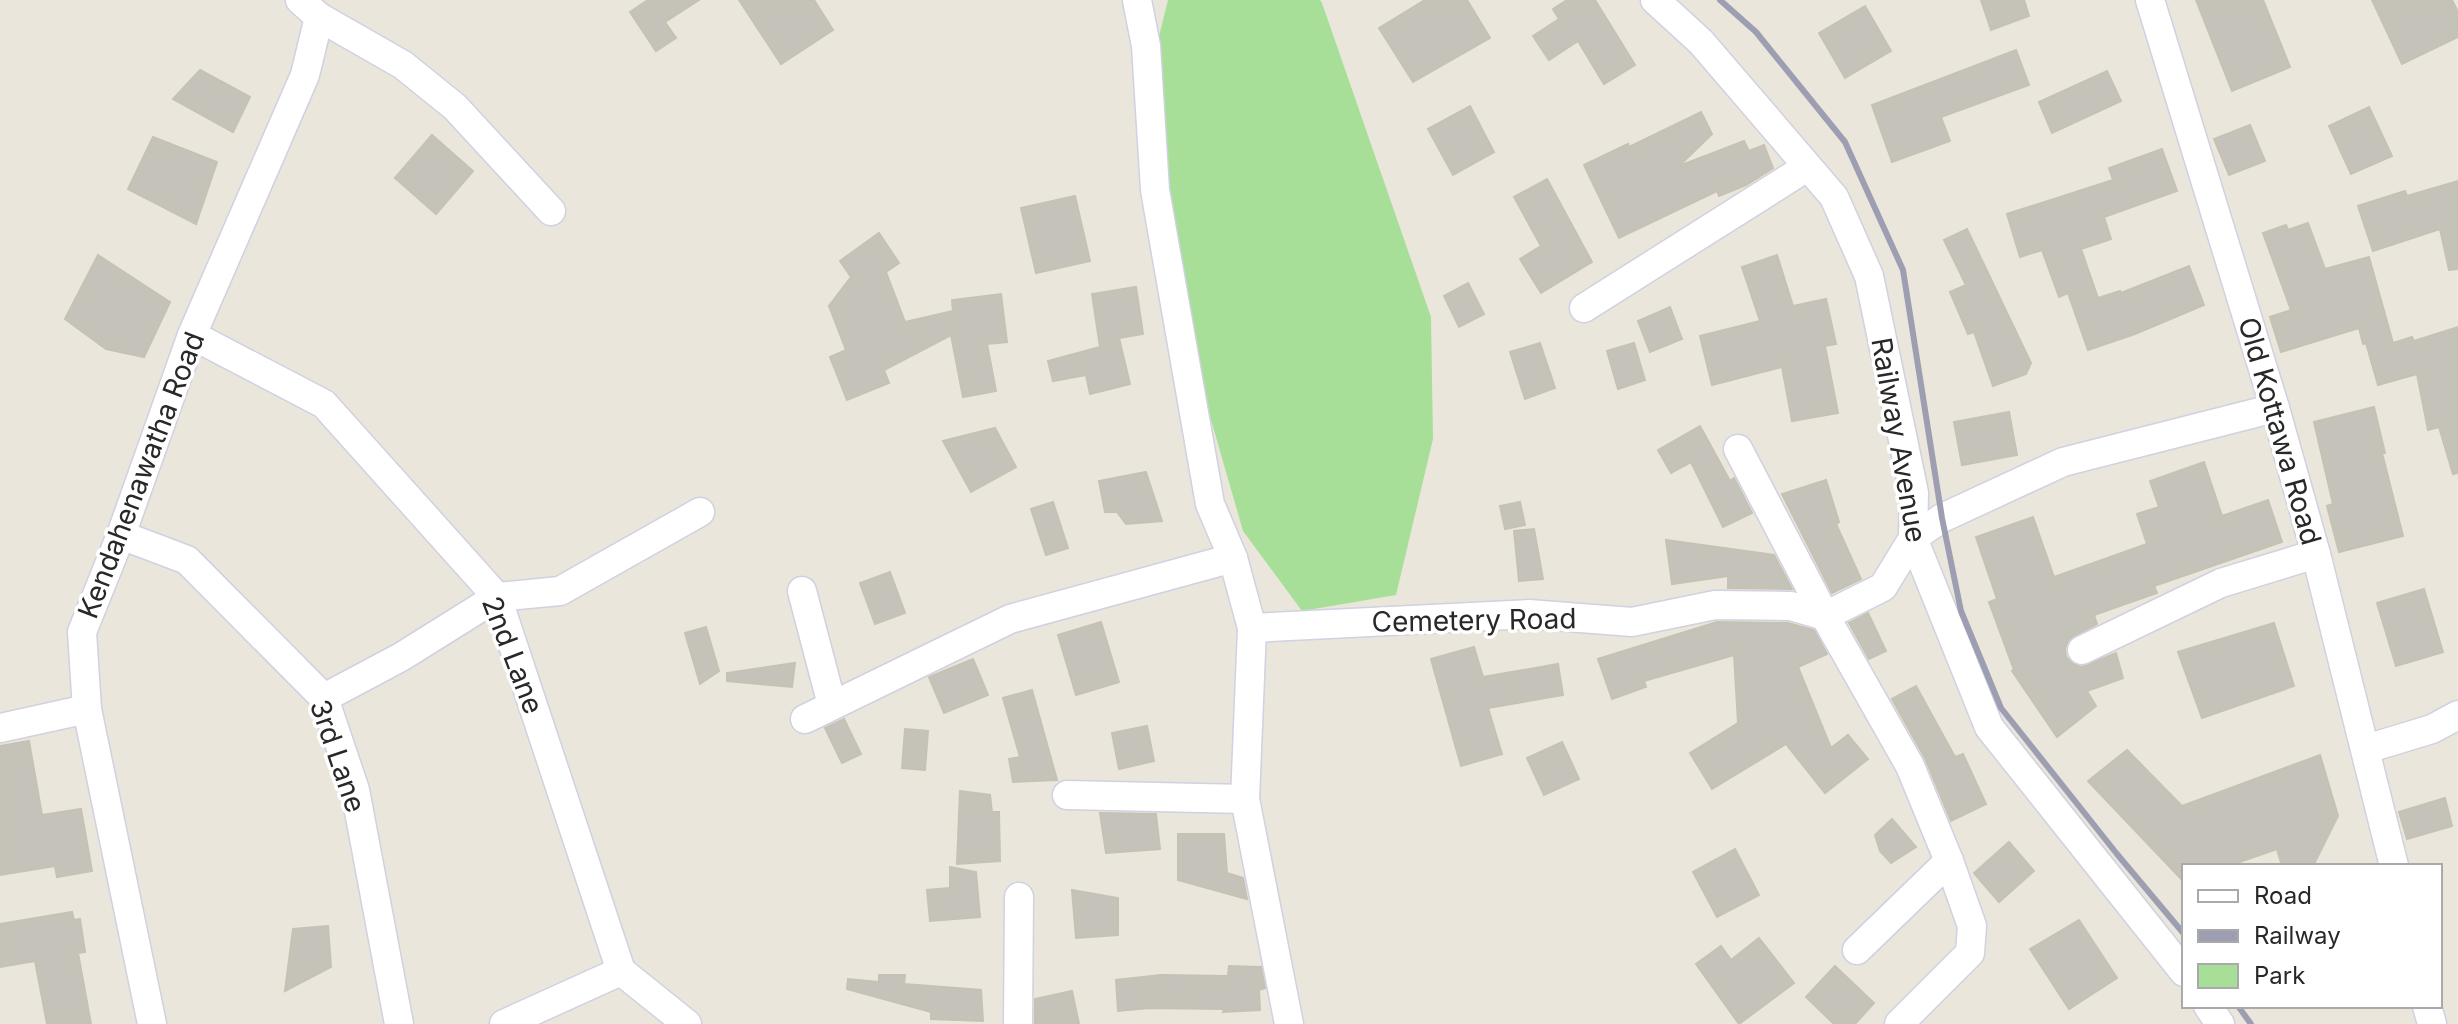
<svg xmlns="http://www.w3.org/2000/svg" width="2458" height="1024" font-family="Inter,sans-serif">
	<rect width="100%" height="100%" fill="#eae6db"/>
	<!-- green -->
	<polygon fill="#a7df99" points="1168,0 1320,0 1322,3 1431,317 1433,439 1396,595 1302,611 1243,531 1174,291 1141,109"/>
	<!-- building -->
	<g fill="#c5c2ba" stroke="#c5c2b4" stroke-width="2">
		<polygon points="648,0 699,0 665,22 676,38 656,51 630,12"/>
		<polygon points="739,0 814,0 833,30 781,64"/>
		<polygon points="1425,0 1467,0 1490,38 1413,82 1379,28"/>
		<polygon points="1567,0 1595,0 1635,65 1604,84 1578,41 1549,60 1533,36 1559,19 1553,9"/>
		<polygon points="1981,0 2024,0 2029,16 1991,30"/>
		<polygon points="2196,0 2263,0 2290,67 2232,91"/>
		<polygon points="2372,0 2452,0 2458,12 2458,37 2402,64"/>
		<polygon points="1865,6 1891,51 1845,78 1819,33"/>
		<polygon points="2016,50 2029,85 1941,117 1950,141 1892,162 1872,105"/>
		<polygon points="200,70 250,97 233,132 173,99"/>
		<polygon points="2107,71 2121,101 2052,133 2039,102"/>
		<polygon points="1470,106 1494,152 1453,175 1428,129"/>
		<polygon points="2369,107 2392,156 2351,174 2329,126"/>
		<polygon points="1701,112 1712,134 1679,166 1744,141 1749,151 1764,145 1773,168 1746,185 1719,196 1717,191 1619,238 1584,165 1628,144 1629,147"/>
		<polygon points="2250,125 2265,161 2229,175 2214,139"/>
		<polygon points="432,135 473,171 436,214 395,178"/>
		<polygon points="153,137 217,162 196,224 128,189"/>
		<polygon points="2162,149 2177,191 2104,217 2111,239 2081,249 2098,298 2120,291 2121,293 2189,266 2204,305 2135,334 2088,350 2068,293 2059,297 2042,250 2020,257 2007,214 2113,180 2109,168"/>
		<polygon points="1547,179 1592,262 1541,293 1520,259 1541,246 1514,197"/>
		<polygon points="2458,181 2458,269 2449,270 2440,229 2373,251 2358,206 2405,191 2407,196"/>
		<polygon points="1075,196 1090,261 1036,273 1021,208"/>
		<polygon points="2308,223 2325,269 2369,257 2393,343 2412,337 2414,341 2458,327 2458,473 2453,474 2439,427 2428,430 2417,374 2378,385 2366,343 2363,344 2359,328 2281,352 2270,317 2291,310 2263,233 2286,225 2288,230"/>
		<polygon points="1967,229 2031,363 2026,374 1993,386 1974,332 1968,334 1950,292 1966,285 1944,240"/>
		<polygon points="879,233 899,263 886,272 905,322 953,311 952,300 1001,294 1007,342 987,344 996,391 963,397 951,335 884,370 889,383 847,400 830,357 846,350 829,306 851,277 840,261"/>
		<polygon points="98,255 170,302 144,357 106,349 65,319"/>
		<polygon points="1777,255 1793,306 1826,299 1836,344 1825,346 1838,413 1792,421 1782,367 1712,385 1700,336 1760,321 1742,267"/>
		<polygon points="1468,283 1484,314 1459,327 1444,296"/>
		<polygon points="1136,287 1143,334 1119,338 1130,384 1090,394 1086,375 1053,381 1048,361 1100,347 1092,294"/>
		<polygon points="1670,307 1682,339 1650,352 1638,321"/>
		<polygon points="1540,343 1555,388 1525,399 1510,352"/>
		<polygon points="1634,343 1645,380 1618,389 1607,351"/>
		<polygon points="2374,407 2385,453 2382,453 2403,536 2339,552 2327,506 2333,504 2314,422"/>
		<polygon points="2009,412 2017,455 1962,465 1954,422"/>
		<polygon points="1700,426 1730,481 1734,478 1752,513 1723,527 1691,462 1671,473 1658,450"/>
		<polygon points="995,428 1016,467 971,492 943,441"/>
		<polygon points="2204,462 2222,516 2268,500 2282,542 2154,586 2157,593 2094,615 2097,624 2075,635 2068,641 2065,648 2066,657 2073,664 2082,667 2116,653 2123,678 2087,691 2096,706 2057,737 2012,671 2014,670 1989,602 1997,599 1976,537 2033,517 2054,577 2147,544 2137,514 2159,507 2150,481"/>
		<polygon points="1146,472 1162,521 1126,524 1117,512 1105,512 1099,481"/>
		<polygon points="1826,480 1839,522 1836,524 1861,579 1832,593 1782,494"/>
		<polygon points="1053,502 1068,548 1046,555 1031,509"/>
		<polygon points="1520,502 1525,525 1505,529 1500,506"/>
		<polygon points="1534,529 1543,579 1519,581 1514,531"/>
		<polygon points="1666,540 1774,555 1792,589 1728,588 1728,576 1672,584"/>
		<polygon points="890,572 905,613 875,624 860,583"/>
		<polygon points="2424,589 2443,652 2396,666 2377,603"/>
		<polygon points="1868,613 1886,651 1869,659 1849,623"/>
		<polygon points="1101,622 1119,682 1076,695 1058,635"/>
		<polygon points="1717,622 1788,623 1814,630 1827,654 1798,667 1831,748 1848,735 1868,759 1825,793 1786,744 1712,789 1690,753 1738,723 1734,655 1644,681 1646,687 1612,699 1598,659"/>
		<polygon points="2274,623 2294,686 2202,718 2178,652"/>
		<polygon points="706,627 719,671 700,684 685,633"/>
		<polygon points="1474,647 1483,677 1558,664 1563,695 1488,708 1502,754 1461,766 1431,659"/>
		<polygon points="973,659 988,695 944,713 929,677"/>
		<polygon points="795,663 792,687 727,681 727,673"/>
		<polygon points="1916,686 1955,757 1963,754 1986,804 1951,821 1925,758 1892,699"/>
		<polygon points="1032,690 1057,780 1013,782 1009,759 1020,757 1003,698"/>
		<polygon points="844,719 861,754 842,763 825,728"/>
		<polygon points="1147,726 1154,761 1119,769 1112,733"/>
		<polygon points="905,729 928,731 925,770 902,768"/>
		<polygon points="29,741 42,815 81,809 92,871 57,877 55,866 0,875 0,746"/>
		<polygon points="1562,742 1579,779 1544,795 1527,758"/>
		<polygon points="2127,750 2182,806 2320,755 2338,816 2313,866 2282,866 2277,849 2228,866 2184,866 2184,882 2088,781"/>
		<polygon points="960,791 990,795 992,812 999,812 1000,861 957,864"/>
		<polygon points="2445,798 2452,826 2407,839 2399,812"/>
		<polygon points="1100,813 1156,814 1160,849 1106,853"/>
		<polygon points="1892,819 1916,847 1891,863 1880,851 1875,835"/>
		<polygon points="1178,834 1224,834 1227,873 1243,878 1247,899 1178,880"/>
		<polygon points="2009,842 2034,871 1999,902 1974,873"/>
		<polygon points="1735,849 1759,895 1717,917 1693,872"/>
		<polygon points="950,867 976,872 980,917 930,921 927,890 950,888"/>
		<polygon points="1072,890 1118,898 1118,935 1076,938"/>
		<polygon points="72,912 74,920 80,919 85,952 78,953 91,1024 47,1024 35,961 0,967 0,924"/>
		<polygon points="2079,920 2117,978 2069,1009 2030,949"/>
		<polygon points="328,926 331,967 285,991 293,929"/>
		<polygon points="1759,938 1794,983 1739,1024 1696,964 1721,946 1731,960"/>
		<polygon points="1229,966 1261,967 1265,988 1259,990 1260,1010 1223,1012 1224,1009 1149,1008 1118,1011 1116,980 1161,975 1228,976"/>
		<polygon points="1835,966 1874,1003 1855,1024 1834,1024 1806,997"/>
		<polygon points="879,975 905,975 904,984 981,990 983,1021 931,1019 931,1012 847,989 848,979 879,982"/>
		<polygon points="1072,991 1079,1024 1035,1024 1035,999"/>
	</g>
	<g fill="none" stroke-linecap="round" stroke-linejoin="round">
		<!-- minor casing -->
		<g stroke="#d0d1e1" stroke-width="31">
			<g id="minor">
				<polyline points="1137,0 1146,46 1155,190 1210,504 1233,558 1252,628 1529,614 1632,622 1715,605 1791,606 1825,616 1883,587 1913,538 1942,518 2063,462 2275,408"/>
				<polyline points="1655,0 1701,42 1834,197 1869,276 1914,493 1913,538 1989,727 2184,972"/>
				<polyline points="2150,0 2275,408 2316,554 2394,866"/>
				<polyline points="319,17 403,65 455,107 551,211"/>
				<polyline points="1584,308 1807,167"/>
				<polyline points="192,335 324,404 497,597 621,971 687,1024"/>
				<polyline points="1738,449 1825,616 1910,766 1949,861 1972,926 1970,953 1899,1024"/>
				<polyline points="121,535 187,560 324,698 355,790 399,1024"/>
				<polyline points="802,591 832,705"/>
				<polyline points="1252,628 1245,799 1289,1024"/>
				<polyline points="2082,650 2221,583 2316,554"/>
				<polyline points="324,698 401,657 497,597 560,591 700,512"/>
				<polyline points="805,719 1010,619 1233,558"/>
				<polyline points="0,728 87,709"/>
				<polyline points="2366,749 2432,729 2458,715"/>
				<polyline points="1067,795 1245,799"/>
				<polyline points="1857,950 1949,861"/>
				<polyline points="2208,1006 2220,1024"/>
				<polyline points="2427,1006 2432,1024"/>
				<polyline points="152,1024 87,709 82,632 121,535 192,335 305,75 319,17 300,0"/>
				<polyline points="504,1024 621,971"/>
				<polyline points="1018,1024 1019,897"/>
			</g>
		</g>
		<!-- minor -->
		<use href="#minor" stroke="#fff" stroke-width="28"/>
		<!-- rail -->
		<g stroke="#9e9eb2" stroke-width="6">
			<polyline points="1720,0 1756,32 1845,142 1903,270 1942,518 1961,611 2001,708 2117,854 2184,934"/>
			<polyline points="2238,1006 2251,1024"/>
		</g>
	</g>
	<g text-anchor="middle" stroke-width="7" stroke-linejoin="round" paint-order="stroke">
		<!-- street labels -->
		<g font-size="28" fill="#282828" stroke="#fff">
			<text transform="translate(2280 431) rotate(74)" y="10">Old Kottawa Road</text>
			<text transform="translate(1899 440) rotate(80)" y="10">Railway Avenue</text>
			<text transform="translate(141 475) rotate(-69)" y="10">Kendahenawatha Road</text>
			<text transform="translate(1474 620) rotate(-1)" y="10">Cemetery Road</text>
			<text transform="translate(513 655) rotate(69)" y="10">2nd Lane</text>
			<text transform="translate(338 756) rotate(71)" y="10">3rd Lane</text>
		</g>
	</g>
	<!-- legend -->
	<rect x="2182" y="864" width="260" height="144" fill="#ffffff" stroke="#a9a9a9" stroke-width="2"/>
	<rect x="2198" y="890" width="40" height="12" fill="#ffffff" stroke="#a9a9a9" stroke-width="2"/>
	<text x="2254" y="904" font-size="24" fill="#282828">Road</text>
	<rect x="2198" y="930" width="40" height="12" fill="#9e9eb2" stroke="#a9a9a9" stroke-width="2"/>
	<text x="2254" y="944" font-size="24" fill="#282828">Railway</text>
	<rect x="2198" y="964" width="40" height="24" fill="#a7df99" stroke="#a9a9a9" stroke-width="2"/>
	<text x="2254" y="984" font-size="24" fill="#282828">Park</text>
</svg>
